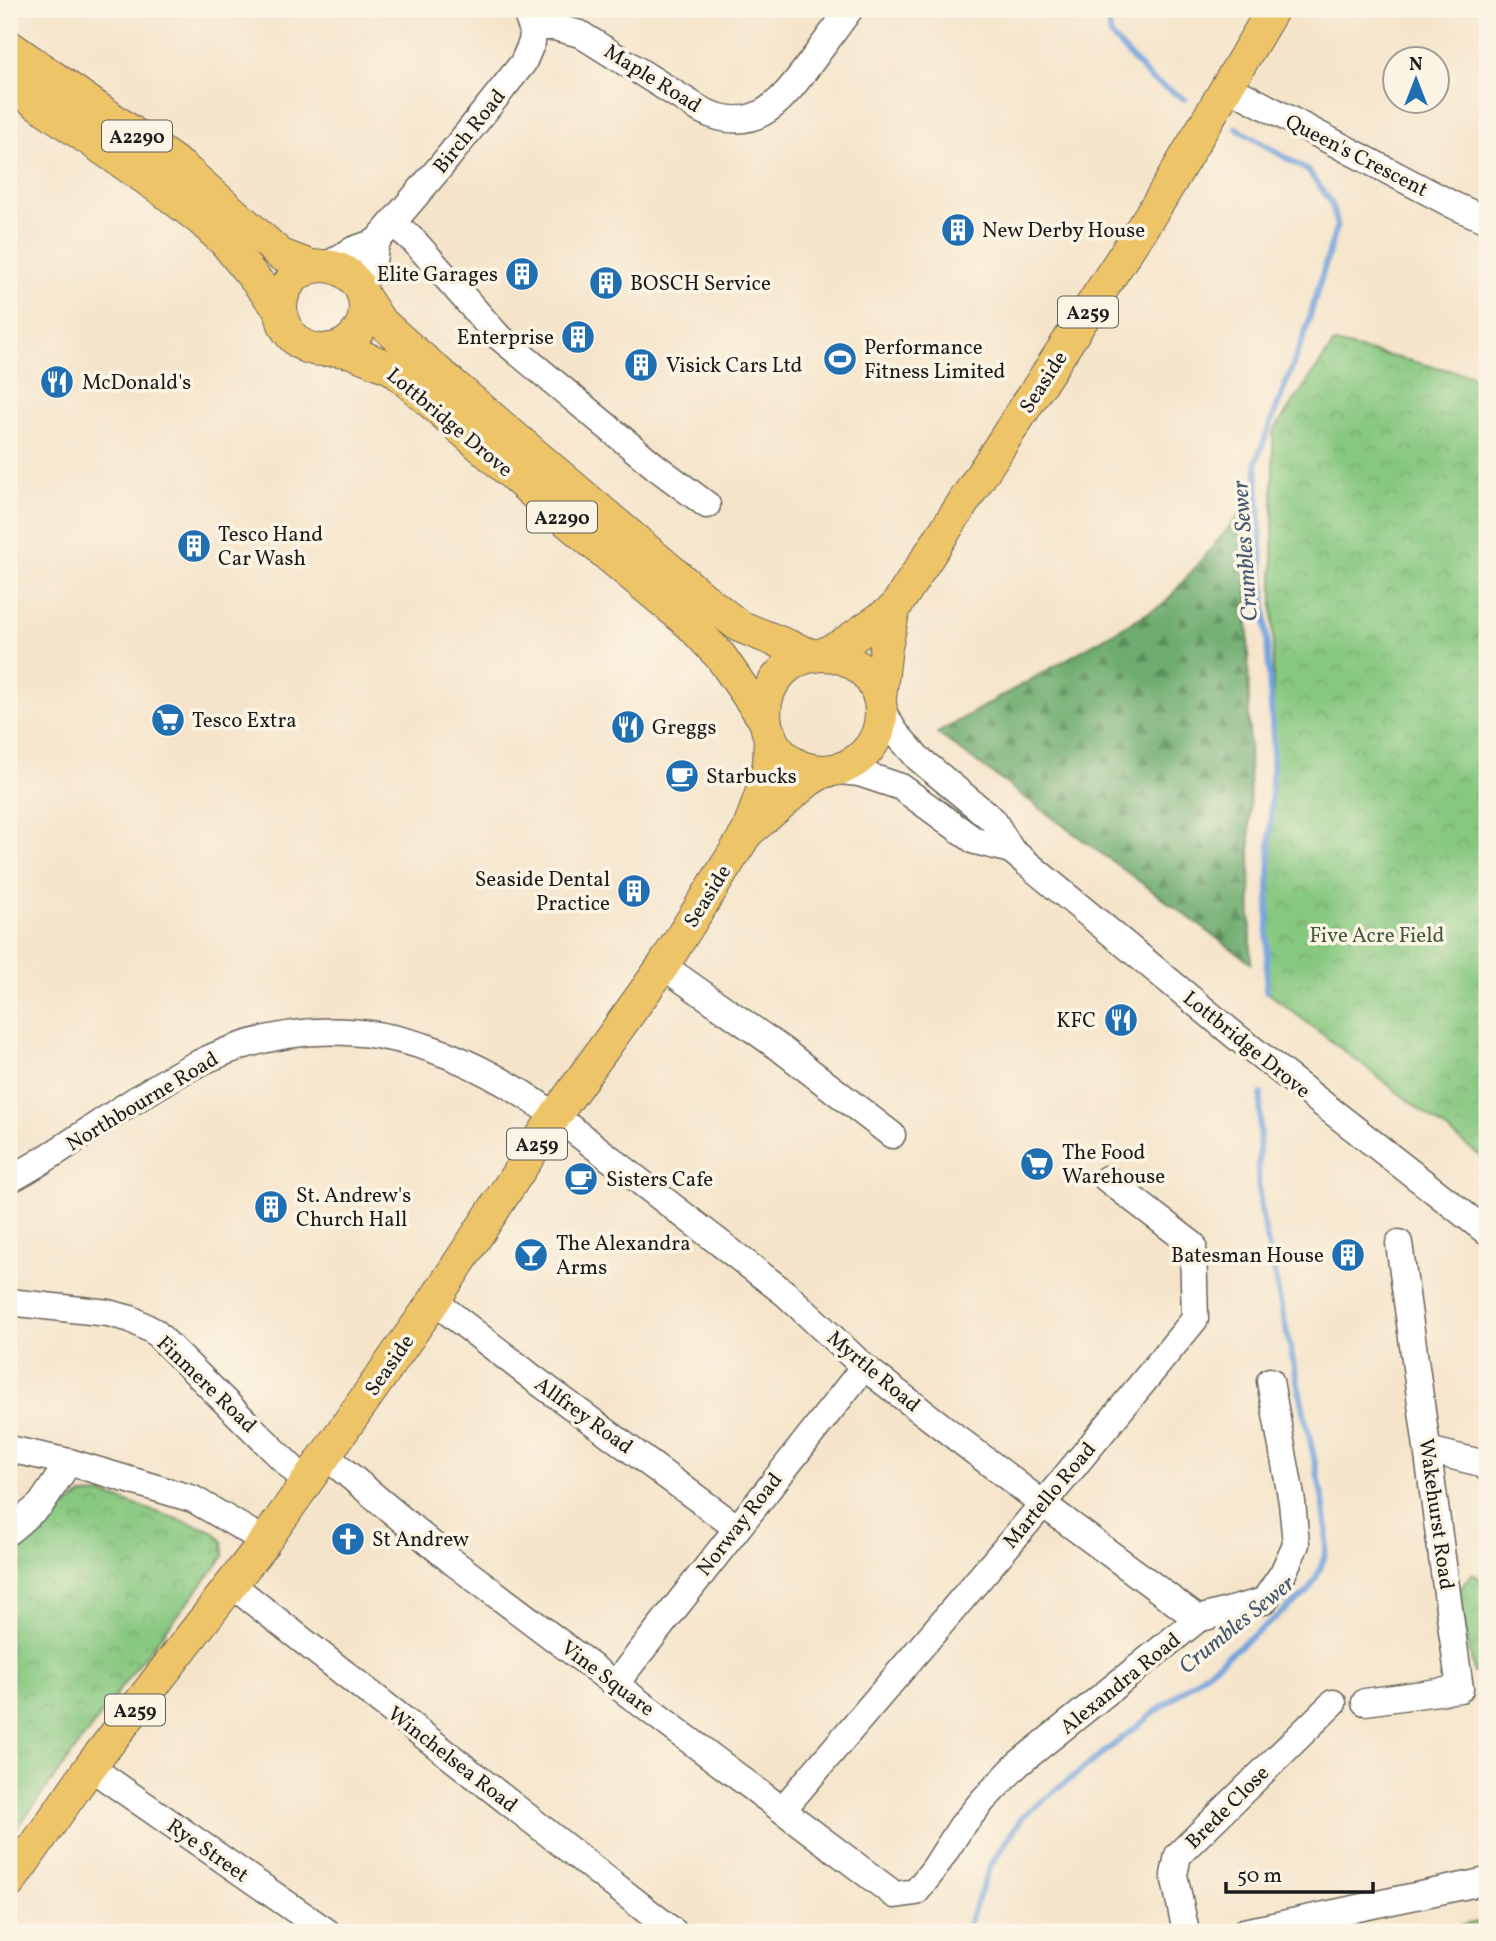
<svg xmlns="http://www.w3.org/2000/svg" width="1496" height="1941" font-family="Vollkorn,serif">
	<defs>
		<pattern id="forest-firs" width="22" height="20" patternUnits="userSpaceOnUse" patternTransform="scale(1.75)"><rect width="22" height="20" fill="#6dac6e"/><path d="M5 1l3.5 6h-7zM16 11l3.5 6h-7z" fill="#598b5a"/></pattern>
		<pattern id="park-crowns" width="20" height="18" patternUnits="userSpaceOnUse" patternTransform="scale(1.75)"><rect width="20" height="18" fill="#87c880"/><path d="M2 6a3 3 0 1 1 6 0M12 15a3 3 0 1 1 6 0" fill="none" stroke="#74ab6e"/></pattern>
	</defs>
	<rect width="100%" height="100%" fill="#fcf5e5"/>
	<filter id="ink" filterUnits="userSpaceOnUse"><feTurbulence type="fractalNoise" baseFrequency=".0143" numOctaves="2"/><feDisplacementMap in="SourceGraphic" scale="14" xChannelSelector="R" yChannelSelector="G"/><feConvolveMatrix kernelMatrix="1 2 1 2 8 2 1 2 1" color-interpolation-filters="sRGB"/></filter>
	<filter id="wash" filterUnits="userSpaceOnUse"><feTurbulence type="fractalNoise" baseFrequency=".00686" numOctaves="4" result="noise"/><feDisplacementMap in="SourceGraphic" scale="28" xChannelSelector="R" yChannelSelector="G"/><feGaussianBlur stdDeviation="1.57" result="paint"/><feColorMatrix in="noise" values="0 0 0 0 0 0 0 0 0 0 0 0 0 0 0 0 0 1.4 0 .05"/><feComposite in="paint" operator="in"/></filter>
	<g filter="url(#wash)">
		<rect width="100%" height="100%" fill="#f5e4ca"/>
		<!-- forest -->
		<polygon fill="url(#forest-firs)" stroke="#446445" stroke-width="2" points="1247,506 1251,963 937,733 1165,603"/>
		<!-- park -->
		<g fill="url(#park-crowns)" stroke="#52724e" stroke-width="2">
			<polygon points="1334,343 1487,379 1487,1161 1266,991 1273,738 1273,432"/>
			<polygon points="103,1494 213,1531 223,1542 224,1556 132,1673 9,1839 9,1549 82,1495"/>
			<polygon points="1473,1573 1487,1585 1487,1671 1474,1673 1458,1592"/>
			<polygon points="1487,1920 1487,1932 1428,1932"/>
		</g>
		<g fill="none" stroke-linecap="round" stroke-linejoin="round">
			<!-- stream -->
			<g stroke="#73a2dc" stroke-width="6">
				<polyline points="1106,9 1111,36 1152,80 1185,99"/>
				<polyline points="1236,128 1308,171 1331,202 1337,225 1304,336 1256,462 1273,738 1266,991"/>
				<path d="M966,1932L990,1866L1023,1816L1307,1593C1330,1557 1329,1541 1323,1500L1262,1217L1258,1182L1261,1094"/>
			</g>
		</g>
	</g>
	<g filter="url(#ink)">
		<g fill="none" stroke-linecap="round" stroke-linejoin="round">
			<!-- minor casing -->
			<g stroke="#686259" stroke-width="29">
				<g id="minor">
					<path d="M533,31L543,27H554L580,34L701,110C753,136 779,105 808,66C822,47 836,28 850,9"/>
					<polyline points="1228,87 1455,206 1487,220"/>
					<polyline points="393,223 415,242 497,335 656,467 707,505"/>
					<polyline points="326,266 353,250 376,242 441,166 523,63 532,42 533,31 525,9"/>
					<polyline points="360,288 372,267 376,242"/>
					<polyline points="881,709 895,732 918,758 993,820 1011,850 1238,1038 1487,1232"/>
					<polyline points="832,770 859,773 901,787 975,841 1011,850"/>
					<polyline points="663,966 781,1049 892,1135"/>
					<path d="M9,1180C71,1147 126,1101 189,1068C320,1000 442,1033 555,1116L786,1294L864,1367L1043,1504L1198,1619"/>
					<polyline points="434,1301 533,1378 736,1527"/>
					<polyline points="9,1302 108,1313 131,1319 155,1332 307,1483"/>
					<polyline points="9,1449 69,1462 193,1499 265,1541"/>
					<polyline points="1428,1450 1481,1463 1487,1468"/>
					<polyline points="326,1456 453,1562 895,1895 916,1892 934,1869 961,1827 984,1799 1018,1764 1198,1619 1264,1601 1283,1573 1296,1544 1292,1502 1270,1381"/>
					<polyline points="9,1531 41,1504 69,1462"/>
					<polyline points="232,1585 674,1932"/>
					<polyline points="616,1683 864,1367"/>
					<polyline points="1365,1702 1460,1689 1399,1243"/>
					<polyline points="90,1767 327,1932"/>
					<polyline points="783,1809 1043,1504 1195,1319 1193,1245 1107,1179"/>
					<polyline points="1186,1932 1174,1875 1178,1855 1333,1703"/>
					<polyline points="1244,1932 1487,1881"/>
				</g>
			</g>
			<!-- major casing -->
			<g stroke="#686259" stroke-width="34">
				<g id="major">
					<polyline points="9,46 183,168 281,255 313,267"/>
					<polyline points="9,84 165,192 200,219 225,242 281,311"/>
					<circle cx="323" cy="308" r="42"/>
					<polyline points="364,297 379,320 411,349 701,596 739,626 814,656"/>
					<polyline points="330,349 351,352 393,369 538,497 691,625 721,657 766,722"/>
					<polyline points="821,655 840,646 894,609"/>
					<circle cx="823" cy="713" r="58"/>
					<polyline points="880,698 886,647 894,609 1160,200 1273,9"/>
					<polyline points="749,831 808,781 824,771"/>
					<polyline points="9,1883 90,1767 265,1541 434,1301 555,1116 663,966 748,831 764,785 769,763 770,734"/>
				</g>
			</g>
			<!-- minor -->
			<use href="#minor" stroke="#fff" stroke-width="26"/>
			<!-- major -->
			<use href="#major" stroke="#eec469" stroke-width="32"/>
		</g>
	</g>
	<!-- icons -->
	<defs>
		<g id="building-disc" transform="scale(1.75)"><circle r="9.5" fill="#1f6fb2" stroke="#fcf5e5"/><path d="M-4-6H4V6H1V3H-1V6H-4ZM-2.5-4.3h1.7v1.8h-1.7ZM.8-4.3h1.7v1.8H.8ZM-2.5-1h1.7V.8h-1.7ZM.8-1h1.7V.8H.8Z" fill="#fff"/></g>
		<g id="stadium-disc" transform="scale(1.75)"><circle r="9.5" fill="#1f6fb2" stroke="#fcf5e5"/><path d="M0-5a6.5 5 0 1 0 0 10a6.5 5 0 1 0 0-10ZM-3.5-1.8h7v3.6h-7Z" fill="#fff"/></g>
		<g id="restaurant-disc" transform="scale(1.75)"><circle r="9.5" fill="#1f6fb2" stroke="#fcf5e5"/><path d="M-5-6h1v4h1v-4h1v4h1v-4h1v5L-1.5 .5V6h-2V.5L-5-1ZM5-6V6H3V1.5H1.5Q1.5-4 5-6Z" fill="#fff"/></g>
		<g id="supermarket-disc" transform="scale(1.75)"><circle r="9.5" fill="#1f6fb2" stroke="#fcf5e5"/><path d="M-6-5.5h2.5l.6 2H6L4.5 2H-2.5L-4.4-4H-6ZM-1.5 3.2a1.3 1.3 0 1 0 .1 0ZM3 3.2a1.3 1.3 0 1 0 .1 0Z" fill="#fff"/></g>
		<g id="cafe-disc" transform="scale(1.75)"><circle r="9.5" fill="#1f6fb2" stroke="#fcf5e5"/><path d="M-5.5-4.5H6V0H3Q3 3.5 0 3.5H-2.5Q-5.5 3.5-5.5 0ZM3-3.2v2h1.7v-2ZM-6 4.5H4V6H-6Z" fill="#fff"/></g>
		<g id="bar-disc" transform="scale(1.75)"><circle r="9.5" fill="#1f6fb2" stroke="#fcf5e5"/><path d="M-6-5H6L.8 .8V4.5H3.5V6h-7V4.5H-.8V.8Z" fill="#fff"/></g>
		<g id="church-disc" transform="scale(1.75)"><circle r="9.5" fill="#1f6fb2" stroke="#fcf5e5"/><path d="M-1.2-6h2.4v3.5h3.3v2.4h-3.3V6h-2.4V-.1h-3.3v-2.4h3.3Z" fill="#fff"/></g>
	</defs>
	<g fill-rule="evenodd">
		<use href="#building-disc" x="958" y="230"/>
		<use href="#building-disc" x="522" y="274"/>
		<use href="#building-disc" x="606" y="283"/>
		<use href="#building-disc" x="578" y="337"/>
		<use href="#stadium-disc" x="840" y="359"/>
		<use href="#building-disc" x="641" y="365"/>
		<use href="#restaurant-disc" x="57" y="382"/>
		<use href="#building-disc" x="194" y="546"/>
		<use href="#supermarket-disc" x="168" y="720"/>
		<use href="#restaurant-disc" x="628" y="727"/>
		<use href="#cafe-disc" x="682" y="776"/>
		<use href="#building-disc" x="634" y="891"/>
		<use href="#restaurant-disc" x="1121" y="1020"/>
		<use href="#supermarket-disc" x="1037" y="1164"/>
		<use href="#cafe-disc" x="581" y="1179"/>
		<use href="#building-disc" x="271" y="1207"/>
		<use href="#bar-disc" x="531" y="1255"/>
		<use href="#building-disc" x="1348" y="1255"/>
		<use href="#church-disc" x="348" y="1539"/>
	</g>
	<g text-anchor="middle" stroke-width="7" stroke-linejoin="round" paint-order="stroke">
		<!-- shield labels -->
		<g fill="#fcf5e5" stroke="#5f5d58" stroke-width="2">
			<rect x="102" y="120.5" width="70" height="31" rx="5"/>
			<rect x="1058" y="296.5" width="60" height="31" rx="5"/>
			<rect x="527" y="501.5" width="70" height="31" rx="5"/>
			<rect x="507" y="1128.5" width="60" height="31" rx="5"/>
			<rect x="105" y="1694.5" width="60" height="31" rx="5"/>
		</g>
		<g font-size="19" font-weight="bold" fill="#1c1c1c">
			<text x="137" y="143">A2290</text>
			<text x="1088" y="319">A259</text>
			<text x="562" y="524">A2290</text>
			<text x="537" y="1151">A259</text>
			<text x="135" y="1717">A259</text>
		</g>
		<!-- street labels -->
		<g font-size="21" fill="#1c1c1c" stroke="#fcf5e5">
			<text transform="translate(653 78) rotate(32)" y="7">Maple Road</text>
			<text transform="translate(469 131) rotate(-51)" y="7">Birch Road</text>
			<text transform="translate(1357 155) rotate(27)" y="7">Queen's Crescent</text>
			<text transform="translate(1043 382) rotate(-57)" y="7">Seaside</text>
			<text transform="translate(450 422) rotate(40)" y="7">Lottbridge Drove</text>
			<text transform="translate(707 896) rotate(-58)" y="7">Seaside</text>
			<text transform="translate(1247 1044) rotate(39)" y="7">Lottbridge Drove</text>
			<text transform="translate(142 1101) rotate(-31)" y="7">Northbourne Road</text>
			<text transform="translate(389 1365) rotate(-55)" y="7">Seaside</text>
			<text transform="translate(874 1371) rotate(40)" y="7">Myrtle Road</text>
			<text transform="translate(207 1384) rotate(44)" y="7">Finmere Road</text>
			<text transform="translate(584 1415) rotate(36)" y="7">Allfrey Road</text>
			<text transform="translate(1049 1495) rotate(-50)" y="7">Martello Road</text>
			<text transform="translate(1437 1514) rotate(82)" y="7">Wakehurst Road</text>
			<text transform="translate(739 1524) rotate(-52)" y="7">Norway Road</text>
			<text transform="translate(608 1678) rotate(37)" y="7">Vine Square</text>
			<text transform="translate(1120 1683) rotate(-39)" y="7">Alexandra Road</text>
			<text transform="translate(453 1759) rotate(38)" y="7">Winchelsea Road</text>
			<text transform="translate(1227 1807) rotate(-45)" y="7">Brede Close</text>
			<text transform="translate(208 1850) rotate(35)" y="7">Rye Street</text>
		</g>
		<!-- poi labels -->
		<g font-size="21" fill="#1c1c1c" stroke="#fcf5e5" text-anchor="start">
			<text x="982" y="237">New Derby House</text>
			<text x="498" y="281" text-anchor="end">Elite Garages</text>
			<text x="630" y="290">BOSCH Service</text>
			<text x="554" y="344" text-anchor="end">Enterprise</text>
			<text x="864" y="354">Performance<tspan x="864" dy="24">Fitness Limited</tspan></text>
			<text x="666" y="372">Visick Cars Ltd</text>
			<text x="82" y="389">McDonald's</text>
			<text x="218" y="541">Tesco Hand<tspan x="218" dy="24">Car Wash</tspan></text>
			<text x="192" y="727">Tesco Extra</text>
			<text x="652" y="734">Greggs</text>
			<text x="706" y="783">Starbucks</text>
			<text x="610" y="886" text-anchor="end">Seaside Dental<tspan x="610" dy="24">Practice</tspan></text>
			<text x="1096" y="1027" text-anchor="end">KFC</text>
			<text x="1062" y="1159">The Food<tspan x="1062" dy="24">Warehouse</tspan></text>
			<text x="606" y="1186">Sisters Cafe</text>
			<text x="296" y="1202">St. Andrew's<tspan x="296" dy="24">Church Hall</tspan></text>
			<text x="556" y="1250">The Alexandra<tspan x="556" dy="24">Arms</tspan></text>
			<text x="1324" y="1262" text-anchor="end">Batesman House</text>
			<text x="372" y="1546">St Andrew</text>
		</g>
		<!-- park labels -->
		<g font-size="21" fill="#41583f" stroke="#fcf5e5">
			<text x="1377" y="942">Five Acre Field</text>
		</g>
		<!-- water labels -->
		<g font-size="23" font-style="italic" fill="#435872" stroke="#fcf5e5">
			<text transform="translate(1244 551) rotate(-94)" y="8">Crumbles Sewer</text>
			<text transform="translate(1236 1624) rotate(-39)" y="8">Crumbles Sewer</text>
		</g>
	</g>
	<!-- margin -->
	<rect width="1496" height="1941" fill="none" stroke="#fcf5e5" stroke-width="35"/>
	<!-- north arrow -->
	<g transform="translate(1416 80)"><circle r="33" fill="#fcf5e5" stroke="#a29e95" stroke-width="2"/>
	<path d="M0-5L12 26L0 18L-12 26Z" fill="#1f6fb2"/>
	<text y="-10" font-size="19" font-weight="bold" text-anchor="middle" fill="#1c1c1c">N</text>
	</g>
	<!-- scale -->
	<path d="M1226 1882v10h147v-10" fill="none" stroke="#1c1c1c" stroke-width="3.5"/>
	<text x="1237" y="1882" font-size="21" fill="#1c1c1c" stroke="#fcf5e5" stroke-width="5" paint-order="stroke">50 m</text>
</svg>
